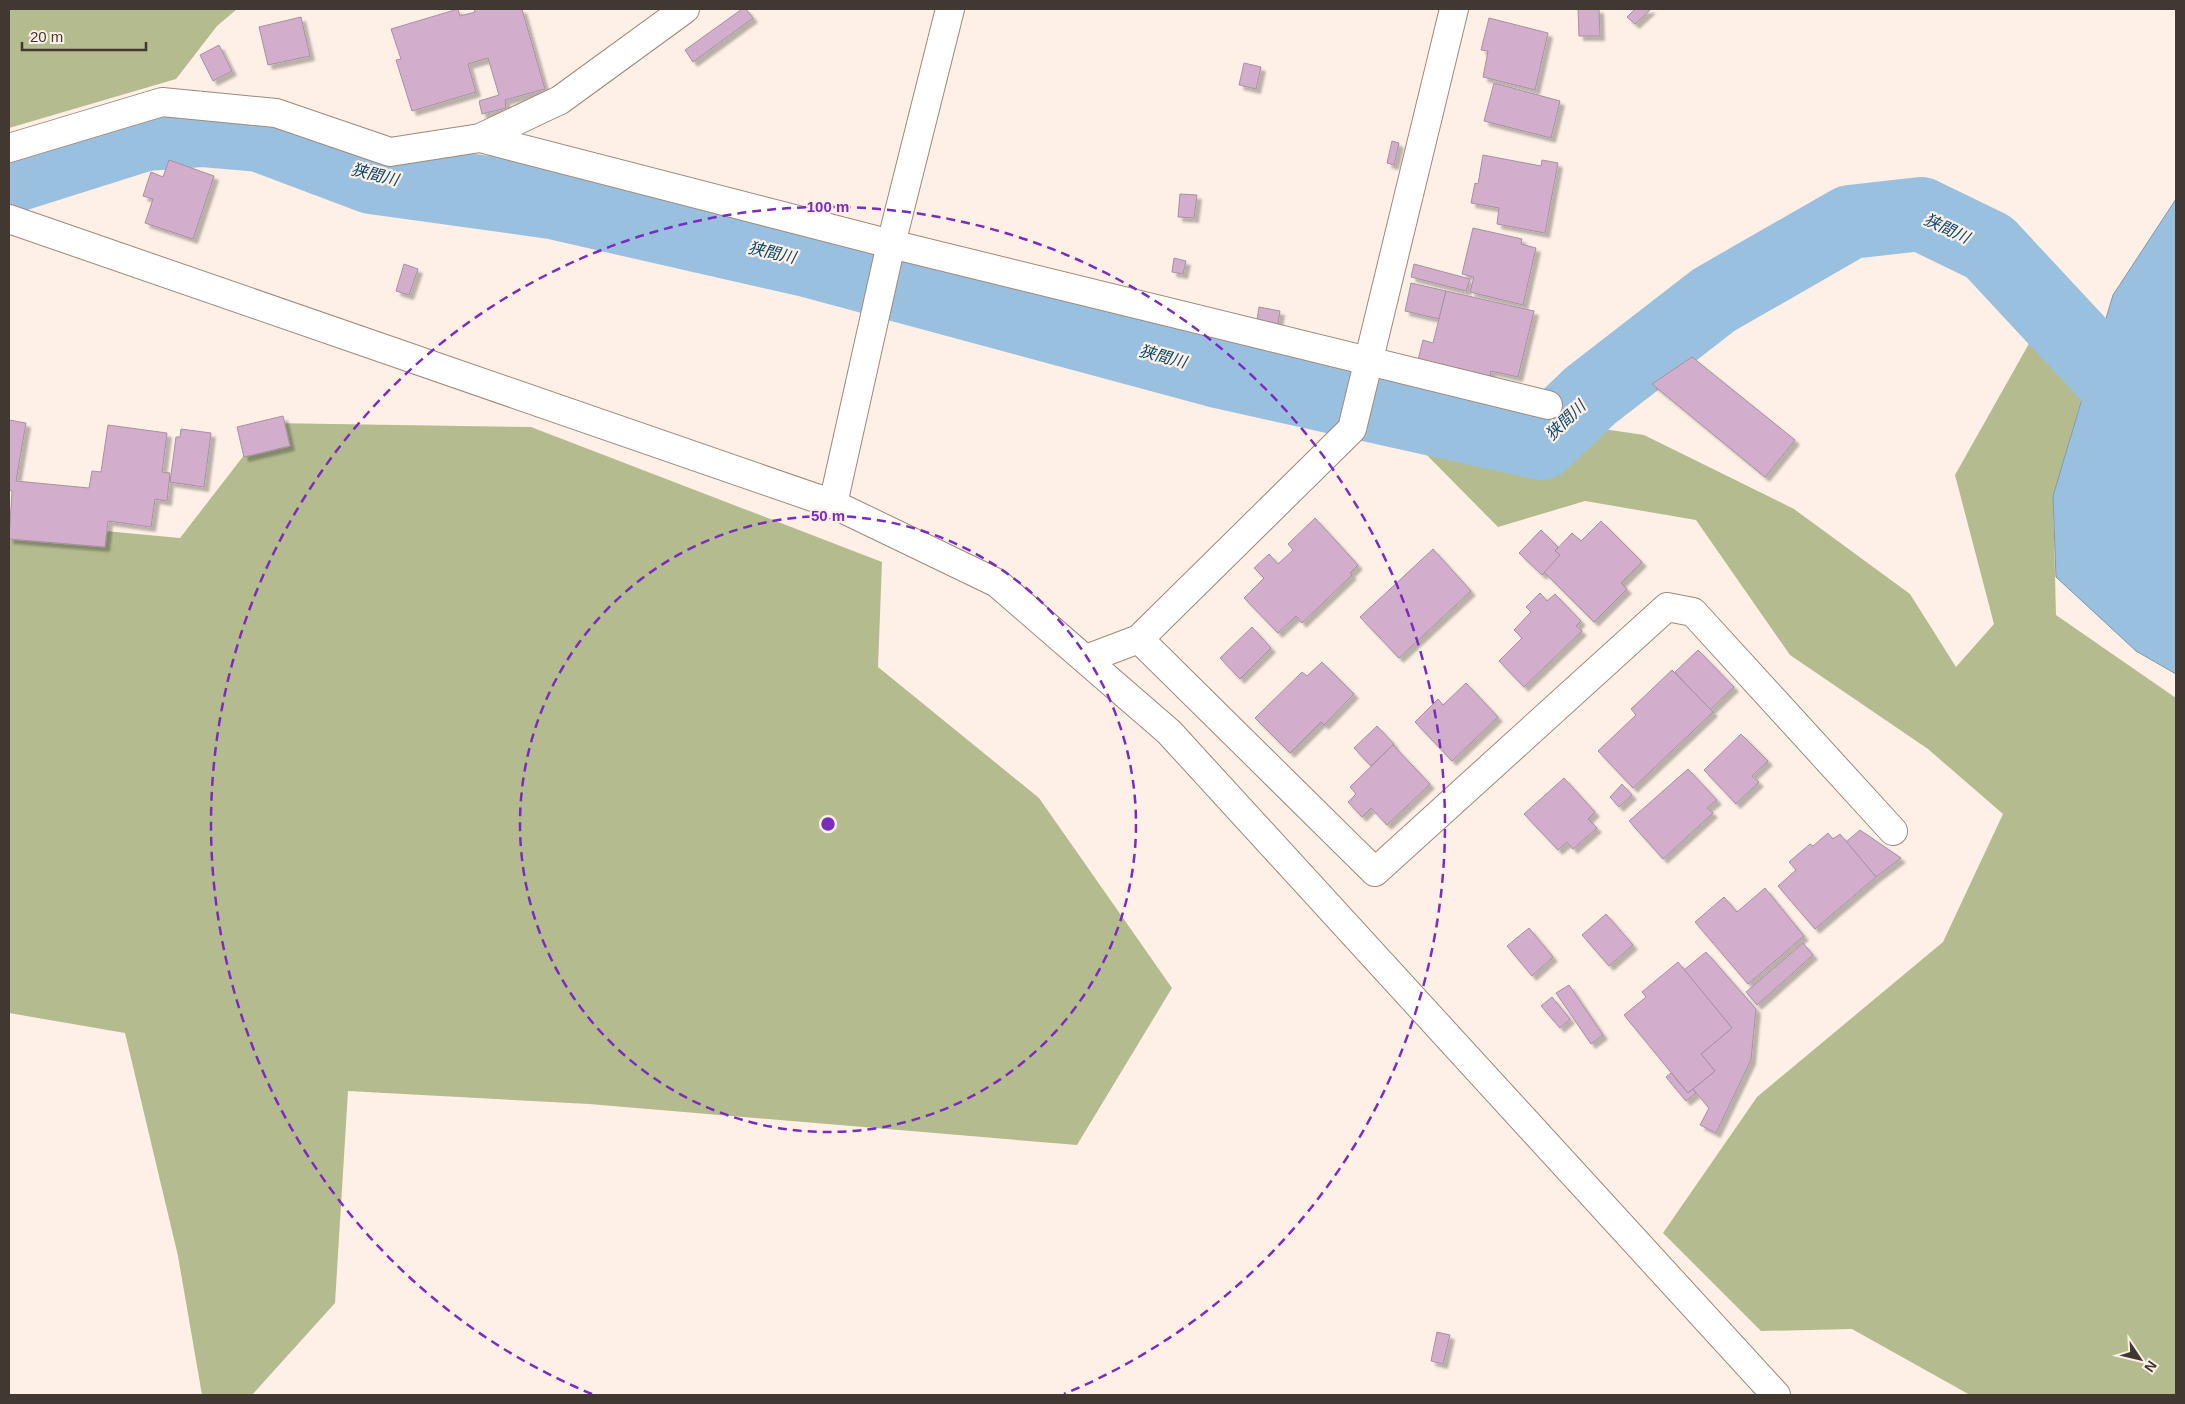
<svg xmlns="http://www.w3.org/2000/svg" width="2185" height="1404" font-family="Helvetica,'Noto Sans JP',sans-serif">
	<defs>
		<filter id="shadow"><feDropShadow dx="4.5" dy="4.5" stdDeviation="1" flood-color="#0004"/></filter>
	</defs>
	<rect width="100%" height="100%" fill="#fef0e6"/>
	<!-- forest -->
	<g fill="#b4bb8f">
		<polygon points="9,9 237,9 217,26 176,79 9,128"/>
		<polygon points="2035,333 2088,377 2053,496 2056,615 2176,698 2176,1395 1970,1395 1852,1329 1761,1331 1663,1233 1757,1097 1943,942 2003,814 1928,749 1790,655 1696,520 1585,501 1498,527 1406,434 1415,401 1644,435 1794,509 1910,594 1956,667 1994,624 1955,475"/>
		<polygon points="269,423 531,427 882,562 878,667 1039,798 1172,988 1077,1145 589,1104 348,1091 335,1303 252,1395 202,1395 178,1256 125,1033 9,1013 9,522 180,538"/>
	</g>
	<!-- water -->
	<polygon fill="#9ac0e0" stroke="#7f97ac" points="2176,199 2176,674 2136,651 2056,577 2053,496 2113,295"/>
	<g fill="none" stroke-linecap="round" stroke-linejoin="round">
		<!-- river -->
		<polyline stroke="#9ac0e0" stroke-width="74" points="9,177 145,134 201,130 260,135 372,177 552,202 811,261 1222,372 1541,443 1590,396 1714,300 1850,222 1921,214 1989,247 2176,448"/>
	</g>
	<!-- building -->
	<g fill="#d2adcc" stroke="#a591a2" filter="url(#shadow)">
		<polygon points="458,9 460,16 475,12 474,9 522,9 545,89 505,100 506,108 482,114 479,101 499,95 488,58 468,64 476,92 412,111 396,60 401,59 391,29"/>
		<polygon points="742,9 746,9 753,18 693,62 685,50"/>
		<polygon points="1578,9 1599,9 1600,36 1579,36"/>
		<polygon points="1635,9 1651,9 1635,24 1627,17"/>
		<polygon points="301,17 310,56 268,65 259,27"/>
		<polygon points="1489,18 1548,33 1535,90 1483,77 1488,51 1481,50"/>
		<polygon points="219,45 232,71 213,81 200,55"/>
		<polygon points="1244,63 1261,67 1256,89 1239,85"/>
		<polygon points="1494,83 1560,101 1551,138 1484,121"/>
		<polygon points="1392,141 1399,143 1394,165 1387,163"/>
		<polygon points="1483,155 1541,166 1542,160 1558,163 1545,233 1497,224 1499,208 1471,203 1475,183 1478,184"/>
		<polygon points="169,160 214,176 193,239 145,223 153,199 143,196 151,172 163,177"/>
		<polygon points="1180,194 1197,195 1194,218 1178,217"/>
		<polygon points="1473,228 1522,239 1521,244 1536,248 1523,305 1470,292 1474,277 1462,274"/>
		<polygon points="1174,258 1186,261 1183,274 1172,272"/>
		<polygon points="404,264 418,269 409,295 396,291"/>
		<polygon points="1414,264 1470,279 1466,291 1411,277"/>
		<polygon points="1411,283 1446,291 1439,319 1405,311"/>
		<polygon points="1446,291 1534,311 1518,377 1491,371 1490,377 1418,360 1423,340 1433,343"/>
		<polygon points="1259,307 1280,311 1278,324 1257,320"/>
		<polygon points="1692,357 1795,440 1765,477 1652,384"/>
		<polygon points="283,416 290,446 244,457 237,427"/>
		<polygon points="9,420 26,423 16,481 89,488 92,471 101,472 108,425 167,433 162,472 170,473 167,501 155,499 151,527 108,521 105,547 9,539 12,491 9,490"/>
		<polygon points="181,429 211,433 204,487 170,482 176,437 180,437"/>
		<polygon points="1315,518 1358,565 1350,573 1352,575 1302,623 1296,616 1278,633 1244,598 1264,578 1254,568 1269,554 1278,564 1293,550 1288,544"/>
		<polygon points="1601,521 1642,562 1621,583 1627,589 1594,622 1543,571 1560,555 1555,551 1572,533 1581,541"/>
		<polygon points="1541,530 1558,547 1555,551 1560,555 1542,575 1519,553"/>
		<polygon points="1433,549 1471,591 1399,658 1360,617"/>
		<polygon points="1540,593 1547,601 1555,594 1581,621 1576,626 1582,631 1524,687 1499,661 1522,638 1514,630 1531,612 1526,607"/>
		<polygon points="1252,627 1271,648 1240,679 1220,658"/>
		<polygon points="1698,650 1734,687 1710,710 1675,672"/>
		<polygon points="1322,662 1354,694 1324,725 1321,722 1290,753 1255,718 1302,672 1307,676"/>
		<polygon points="1672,670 1713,712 1633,788 1598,751 1636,715 1631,709"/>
		<polygon points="1466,683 1498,717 1452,761 1415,722 1438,699 1443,705"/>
		<polygon points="1377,726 1394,744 1371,766 1354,748"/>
		<polygon points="1741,734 1768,761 1752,776 1759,782 1736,804 1704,770"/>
		<polygon points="1393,745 1430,784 1387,825 1371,808 1362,817 1348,802 1356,794 1350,787"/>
		<polygon points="1688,769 1717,800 1707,808 1713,813 1663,859 1629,821"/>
		<polygon points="1564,778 1595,812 1588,819 1597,828 1573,849 1567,842 1558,850 1524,814"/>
		<polygon points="1622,784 1632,795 1619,807 1610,797"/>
		<polygon points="1860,830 1901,858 1876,877 1846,842"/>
		<polygon points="1828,833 1833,839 1840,834 1876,877 1815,929 1778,886 1796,870 1789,862 1810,844 1813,846"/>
		<polygon points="1765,888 1804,936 1748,984 1695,922 1724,897 1737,912"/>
		<polygon points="1606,914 1633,945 1609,966 1582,935"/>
		<polygon points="1529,928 1553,957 1532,976 1507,946"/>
		<polygon points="1803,943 1813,955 1757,1005 1746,992"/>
		<polygon points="1706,952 1756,1009 1751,1060 1716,1133 1700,1125 1709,1108 1693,1089 1715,1071 1701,1054 1732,1028 1684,970"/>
		<polygon points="1678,962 1732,1028 1701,1054 1715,1071 1688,1093 1624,1015 1646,997 1642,992"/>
		<polygon points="1569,985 1603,1035 1591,1044 1556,993"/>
		<polygon points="1552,997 1570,1019 1560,1028 1541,1006"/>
		<polygon points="1671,1073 1688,1093 1693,1089 1696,1093 1686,1101 1666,1077"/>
		<polygon points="1437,1332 1450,1335 1443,1364 1431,1361"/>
	</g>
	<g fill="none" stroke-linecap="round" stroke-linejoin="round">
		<!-- minor casing -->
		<g stroke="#9e897a" stroke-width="30">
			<g id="minor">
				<polyline points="480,138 891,244 1548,405"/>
				<polyline points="9,148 162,102 276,113 390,152 480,138 560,100 685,9"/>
				<polyline points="833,504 891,244 950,9"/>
				<polyline points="1139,639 1375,872 1667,607 1693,612 1893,831"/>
				<polyline points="1086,659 1139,639 1352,429 1454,9"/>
			</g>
		</g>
		<!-- tertiary casing -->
		<g stroke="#9e897a" stroke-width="30">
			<polyline id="tertiary" points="9,219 833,504 997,583 1169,732 1776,1395"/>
		</g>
		<!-- minor -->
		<use href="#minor" stroke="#fff" stroke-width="28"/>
		<!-- tertiary -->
		<use href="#tertiary" stroke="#fff" stroke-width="28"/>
	</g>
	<!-- distance rings -->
	<g fill="none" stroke="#7b2cbf" stroke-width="2.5" stroke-dasharray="9 6">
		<circle cx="828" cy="824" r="308"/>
		<path d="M592 1394A617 617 0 1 1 1064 1394"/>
	</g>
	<g text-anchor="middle" stroke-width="4.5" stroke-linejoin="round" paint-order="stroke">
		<!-- water labels -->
		<g font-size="16" font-style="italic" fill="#064870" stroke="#fef0e6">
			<text transform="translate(375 174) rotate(14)" y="6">狭間川</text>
			<text transform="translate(1947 228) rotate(25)" y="6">狭間川</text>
			<text transform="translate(772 252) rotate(13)" y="6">狭間川</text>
			<text transform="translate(1163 356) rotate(15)" y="6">狭間川</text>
			<text transform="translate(1565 420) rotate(-44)" y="6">狭間川</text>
		</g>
	</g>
	<circle cx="828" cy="824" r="8" fill="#7b2cbf" stroke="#fef0e6" stroke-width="2.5"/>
	<g font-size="15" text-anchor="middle" font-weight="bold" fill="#7b2cbf" stroke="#fef0e6" stroke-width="4.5" stroke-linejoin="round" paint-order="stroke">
		<text x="828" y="212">100 m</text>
		<text x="828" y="521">50 m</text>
	</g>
	<!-- border -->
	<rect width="2185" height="1404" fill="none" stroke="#403831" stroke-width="20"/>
	<!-- north arrow -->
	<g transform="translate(2140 1359) rotate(125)" stroke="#fef0e6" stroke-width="4" paint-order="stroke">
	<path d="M0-4L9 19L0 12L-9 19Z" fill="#403831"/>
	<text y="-8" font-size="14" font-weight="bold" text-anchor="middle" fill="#403831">N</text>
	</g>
	<!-- scale -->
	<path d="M22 42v8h124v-8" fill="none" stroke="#403831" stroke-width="2.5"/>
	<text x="30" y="42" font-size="15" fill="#403831" stroke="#fef0e6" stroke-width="4" paint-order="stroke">20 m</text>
</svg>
